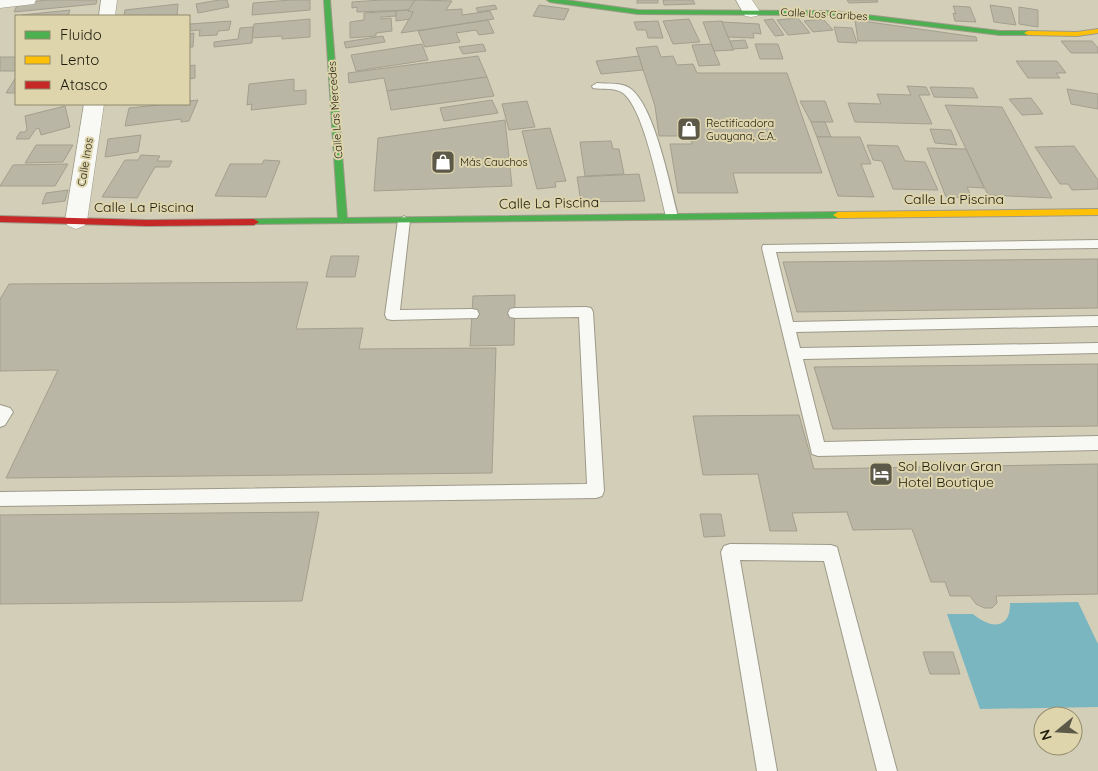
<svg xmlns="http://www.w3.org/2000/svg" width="1098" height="771" font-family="Quicksand,sans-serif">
	<rect width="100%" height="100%" fill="#d3ceb8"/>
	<!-- water -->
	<path fill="#7ab6c0" d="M1078,602L1098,644V707L980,709L947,614H973C989,628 1011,631 1010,603Z"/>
	<!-- building -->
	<g fill="#bab6a5" stroke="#a29f8e">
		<polygon points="48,0 97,0 96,4 14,12 18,3"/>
		<polygon points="219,0 227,0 229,7 198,13 196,4"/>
		<polygon points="291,0 310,0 310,10 252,15 253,3"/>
		<polygon points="381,0 415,0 409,10 357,12 357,7 352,8 352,2"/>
		<polygon points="415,0 452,1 446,10 462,9 462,15 490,11 494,19 401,33 413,12 408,11"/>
		<rect x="637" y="0" width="21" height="3"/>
		<polygon points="663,0 693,0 695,4 664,5"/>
		<polygon points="847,0 877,0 878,2 849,3"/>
		<polygon points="178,4 177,16 124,16 125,10"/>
		<polygon points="495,5 497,9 478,12 476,8"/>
		<polygon points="539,5 569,9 564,20 533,16"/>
		<polygon points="990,5 1011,8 1016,25 994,22"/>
		<polygon points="953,6 970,7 976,22 955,21 953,13 956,14"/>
		<polygon points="1019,7 1038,10 1038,27 1019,24"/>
		<polygon points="70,10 68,16 21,16 22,15"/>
		<polygon points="409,10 408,11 413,12 410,19 396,21 396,11"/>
		<polygon points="396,11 396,16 381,17 381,19 391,18 392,31 376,33 376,36 350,38 350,22 364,20 364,13"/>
		<polygon points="798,18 810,33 788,35 777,20"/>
		<polygon points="310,19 310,37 282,39 282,36 252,38 254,24"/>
		<polygon points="689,19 700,42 673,44 663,21"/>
		<polygon points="773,19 784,35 775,36 764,20"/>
		<polygon points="823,19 833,30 813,32 804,21"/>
		<polygon points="488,20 494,33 479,35 476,30 456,33 460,42 425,47 418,31"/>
		<polygon points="855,20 976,37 977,41 858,41"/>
		<polygon points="231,21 229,30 218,31 217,35 199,36 200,30 189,31 190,24"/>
		<polygon points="658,21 663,38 648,38 646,30 637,30 634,22"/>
		<polygon points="722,21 733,49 734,50 714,51 703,22"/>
		<polygon points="722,22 759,24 761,34 753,33 754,38 728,37"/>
		<polygon points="253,27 252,43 214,47 214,42 238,39 240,28"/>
		<polygon points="834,27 852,28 857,43 838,42"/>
		<polygon points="194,33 193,47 189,47 189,34"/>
		<polygon points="383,36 385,42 346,48 344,42"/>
		<polygon points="745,40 748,48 733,49 730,41"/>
		<polygon points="1061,41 1092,41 1098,48 1098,53 1071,53"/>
		<polygon points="422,44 428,60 356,71 351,55"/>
		<polygon points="483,44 486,51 463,54 459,47"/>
		<polygon points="711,44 720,65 699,66 692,45"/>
		<polygon points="755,44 778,44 783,59 760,59"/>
		<polygon points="657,46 661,57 673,56 677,65 693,64 697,73 787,73 822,173 733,173 738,193 678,193 670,144 692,144 691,136 659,136 655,106 636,48"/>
		<polygon points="478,56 487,77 387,91 384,78 349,83 348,73"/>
		<polygon points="639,56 643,70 601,74 596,61"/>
		<rect x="0" y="57" width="16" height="14"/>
		<polygon points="1016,61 1057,61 1066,73 1056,73 1060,78 1028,78"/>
		<polygon points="195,65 195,78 189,79 189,66"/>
		<polygon points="16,77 16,93 6,93"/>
		<polygon points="487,77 494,96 391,110 387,91"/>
		<polygon points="294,79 294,91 306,90 306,104 251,110 252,104 247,105 249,84"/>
		<polygon points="907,86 926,87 930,95 919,95 932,124 855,122 848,103 881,104 877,94 911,95"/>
		<polygon points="930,87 973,88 978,98 934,97"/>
		<polygon points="1067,89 1098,94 1098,109 1071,104"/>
		<polygon points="1031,98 1043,114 1022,115 1009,99"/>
		<polygon points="198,100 189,121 181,122 181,119 125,126 129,108 168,104 189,104 189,101"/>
		<polygon points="492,100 498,113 444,121 440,108"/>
		<polygon points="527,101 535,127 509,130 502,104"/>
		<polygon points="800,101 825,101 833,122 811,122"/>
		<polygon points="945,105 1002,107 1052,198 988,195"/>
		<polygon points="65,106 70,127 41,135 39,128 36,129 29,139 16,139 20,132 25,132 27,129 25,116"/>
		<polygon points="505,120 512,186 374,191 378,138"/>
		<polygon points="811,122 825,122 831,137 817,137"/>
		<polygon points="550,128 566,181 555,182 556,187 537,189 522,131"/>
		<polygon points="930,129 951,130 957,145 935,143"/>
		<polygon points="141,135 138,152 105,157 108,139"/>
		<polygon points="817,137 860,137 871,164 861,164 874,197 838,196"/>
		<polygon points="611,141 613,149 619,149 624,174 585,176 580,142"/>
		<polygon points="36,145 73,145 63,162 25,163"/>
		<polygon points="867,145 898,146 905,161 925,162 938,190 893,189 882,161 873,160"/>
		<polygon points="1074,146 1098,180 1098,189 1072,190 1068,184 1060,184 1035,147"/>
		<polygon points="927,148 966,149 984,188 967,187 972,198 946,197"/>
		<polygon points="141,155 160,156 157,161 172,161 169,167 155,167 137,198 102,197 125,160 138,160"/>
		<polygon points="264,160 280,161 266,197 215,196 230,164 262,164"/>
		<polygon points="68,164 55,186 0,186 13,165"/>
		<polygon points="639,174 645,201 581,202 577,177"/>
		<polygon points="68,190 65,201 42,204 46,193"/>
		<polygon points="331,256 359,256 355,277 326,277"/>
		<polygon points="1098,259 1098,308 797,312 783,262"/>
		<polygon points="308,282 296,329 363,328 359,349 496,348 492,473 6,478 58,370 0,371 0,299 9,284"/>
		<polygon points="515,295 514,345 470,346 473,296"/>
		<polygon points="1098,364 1098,426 833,429 814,367"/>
		<polygon points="799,415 814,469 1098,464 1098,594 996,596 997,603 992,608 984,608 976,604 970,596 950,596 945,582 931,582 912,529 853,530 847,512 792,513 797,531 770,531 758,474 703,475 693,416"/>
		<polygon points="319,512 302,601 0,604 0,515"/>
		<polygon points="700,514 721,514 725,536 704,537"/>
		<polygon points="923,652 953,652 960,674 930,674"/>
	</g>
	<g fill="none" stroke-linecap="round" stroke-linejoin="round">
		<!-- lane casing -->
		<g stroke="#9d9a89" stroke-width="2">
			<g id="lane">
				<path d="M597,83C607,84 622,82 631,89C655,108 670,186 678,216L676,219H668L666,216C659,189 644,109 623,93C615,87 602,90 593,88L592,86Z"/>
				<polygon points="404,216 410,220 400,310 472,309 477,310 479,314 477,318 392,320 387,319 385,315 398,220"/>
				<polygon points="1098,240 1098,248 776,252 793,322 1098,316 1098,326 796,332 800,348 1098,343 1098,353 803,359 824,442 1098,436 1098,450 818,456 812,454 762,248 763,245"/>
				<polygon points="586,307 591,308 593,312 604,491 602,496 596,498 0,506 0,492 587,484 579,317 515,318 510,317 508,313 510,309 515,308"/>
				<polygon points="0,405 10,408 13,412 5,425 0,427"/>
				<polygon points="730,544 831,545 837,547 897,771 877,771 824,561 740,560 777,771 757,771 721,552 724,546"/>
			</g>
		</g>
		<!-- street casing -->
		<g stroke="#9d9a89" stroke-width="1">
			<g id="street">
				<polygon points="0,0 36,0 34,4 0,8"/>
				<polygon points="101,0 117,0 115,16 99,16"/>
				<polygon points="736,0 752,0 760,12 757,16 751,17 745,16"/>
				<polygon points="84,104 104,104 87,221 84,226 76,229 68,226 65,221"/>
			</g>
		</g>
		<!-- fast casing -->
		<g stroke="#9d9a89" stroke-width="2">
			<g id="fast">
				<polygon points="324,0 330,0 347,218 838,212 843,215 838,218 251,224 251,220 254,219 338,218"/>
				<polygon points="547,0 565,0 638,10 833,11 1000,31 1028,31 1032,33 1028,35 1000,35 833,15 638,14 550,2"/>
			</g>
		</g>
		<!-- slow casing -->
		<g stroke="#9d9a89" stroke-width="2">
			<g id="slow">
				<polygon points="1098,29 1098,33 1077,36 1028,35 1024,33 1028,31 1077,32"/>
				<polygon points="1098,209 1098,215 838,218 833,215 838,212"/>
			</g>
		</g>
		<!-- jam casing -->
		<g stroke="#9d9a89" stroke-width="2">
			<polygon id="jam" points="0,216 147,220 254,219 259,222 254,225 147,226 0,222"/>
		</g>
		<!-- lane -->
		<use href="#lane" fill="#f8f8f4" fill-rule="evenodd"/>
		<!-- street -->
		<use href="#street" fill="#f8f8f4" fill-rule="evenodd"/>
		<!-- fast -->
		<use href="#fast" fill="#4caf50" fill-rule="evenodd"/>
		<!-- slow -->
		<use href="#slow" fill="#ffc107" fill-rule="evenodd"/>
		<!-- jam -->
		<use href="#jam" fill="#c62828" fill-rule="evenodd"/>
	</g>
	<!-- icons -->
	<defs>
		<g id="shop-square" transform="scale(1.25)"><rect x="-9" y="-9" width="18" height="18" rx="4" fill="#5d5948" stroke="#ded5ad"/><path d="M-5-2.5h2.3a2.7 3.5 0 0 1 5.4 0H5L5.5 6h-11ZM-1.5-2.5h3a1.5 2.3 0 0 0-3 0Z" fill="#fff"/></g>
		<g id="hotel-square" transform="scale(1.25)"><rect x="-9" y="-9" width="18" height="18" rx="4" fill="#5d5948" stroke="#ded5ad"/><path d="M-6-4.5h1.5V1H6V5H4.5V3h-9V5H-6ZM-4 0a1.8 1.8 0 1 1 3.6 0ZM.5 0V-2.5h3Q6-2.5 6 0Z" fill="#fff"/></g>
	</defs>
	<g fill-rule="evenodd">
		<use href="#shop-square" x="689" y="129"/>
		<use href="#shop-square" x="443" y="162"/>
		<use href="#hotel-square" x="881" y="474"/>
	</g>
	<g text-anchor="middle" stroke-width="4" stroke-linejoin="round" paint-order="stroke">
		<!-- far-street labels -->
		<g font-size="11" fill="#1d1a0b" stroke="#ded5ad">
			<text transform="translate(824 14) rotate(3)" y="4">Calle Los Caribes</text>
			<text transform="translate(335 110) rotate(-94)" y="4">Calle Las Mercedes</text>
			<text transform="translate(85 162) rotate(-81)" y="4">Calle Inos</text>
		</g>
		<!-- far-poi labels -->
		<g font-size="11" fill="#1d1a0b" stroke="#ded5ad" text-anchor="start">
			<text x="706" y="127">Rectificadora<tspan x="706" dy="13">Guayana, C.A.</tspan></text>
			<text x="460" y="166">Más Cauchos</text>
		</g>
		<!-- street labels -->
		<g font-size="14" fill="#1d1a0b" stroke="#ded5ad">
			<text x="954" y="204">Calle La Piscina</text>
			<text transform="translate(549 203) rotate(-1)" y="5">Calle La Piscina</text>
			<text x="144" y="212">Calle La Piscina</text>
		</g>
		<!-- poi labels -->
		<g font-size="14" fill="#1d1a0b" stroke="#ded5ad" text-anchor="start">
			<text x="898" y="471">Sol Bolívar Gran<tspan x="898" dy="16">Hotel Boutique</tspan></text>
		</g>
	</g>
	<!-- legend -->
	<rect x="15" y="15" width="175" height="90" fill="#ded5ad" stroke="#918a6c"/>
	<rect x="25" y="31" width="25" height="8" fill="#4caf50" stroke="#918a6c"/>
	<text x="60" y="40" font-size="15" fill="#1d1a0b">Fluido</text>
	<rect x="25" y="56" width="25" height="8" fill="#ffc107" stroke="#918a6c"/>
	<text x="60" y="65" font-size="15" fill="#1d1a0b">Lento</text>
	<rect x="25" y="81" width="25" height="8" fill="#c62828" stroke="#918a6c"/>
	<text x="60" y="90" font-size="15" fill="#1d1a0b">Atasco</text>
	<!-- north arrow -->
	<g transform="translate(1058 731) rotate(252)"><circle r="24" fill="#ded5ad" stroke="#918a6c"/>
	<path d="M0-4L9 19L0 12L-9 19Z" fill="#5d5948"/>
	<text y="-8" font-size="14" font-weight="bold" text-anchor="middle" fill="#1d1a0b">N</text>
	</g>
</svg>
